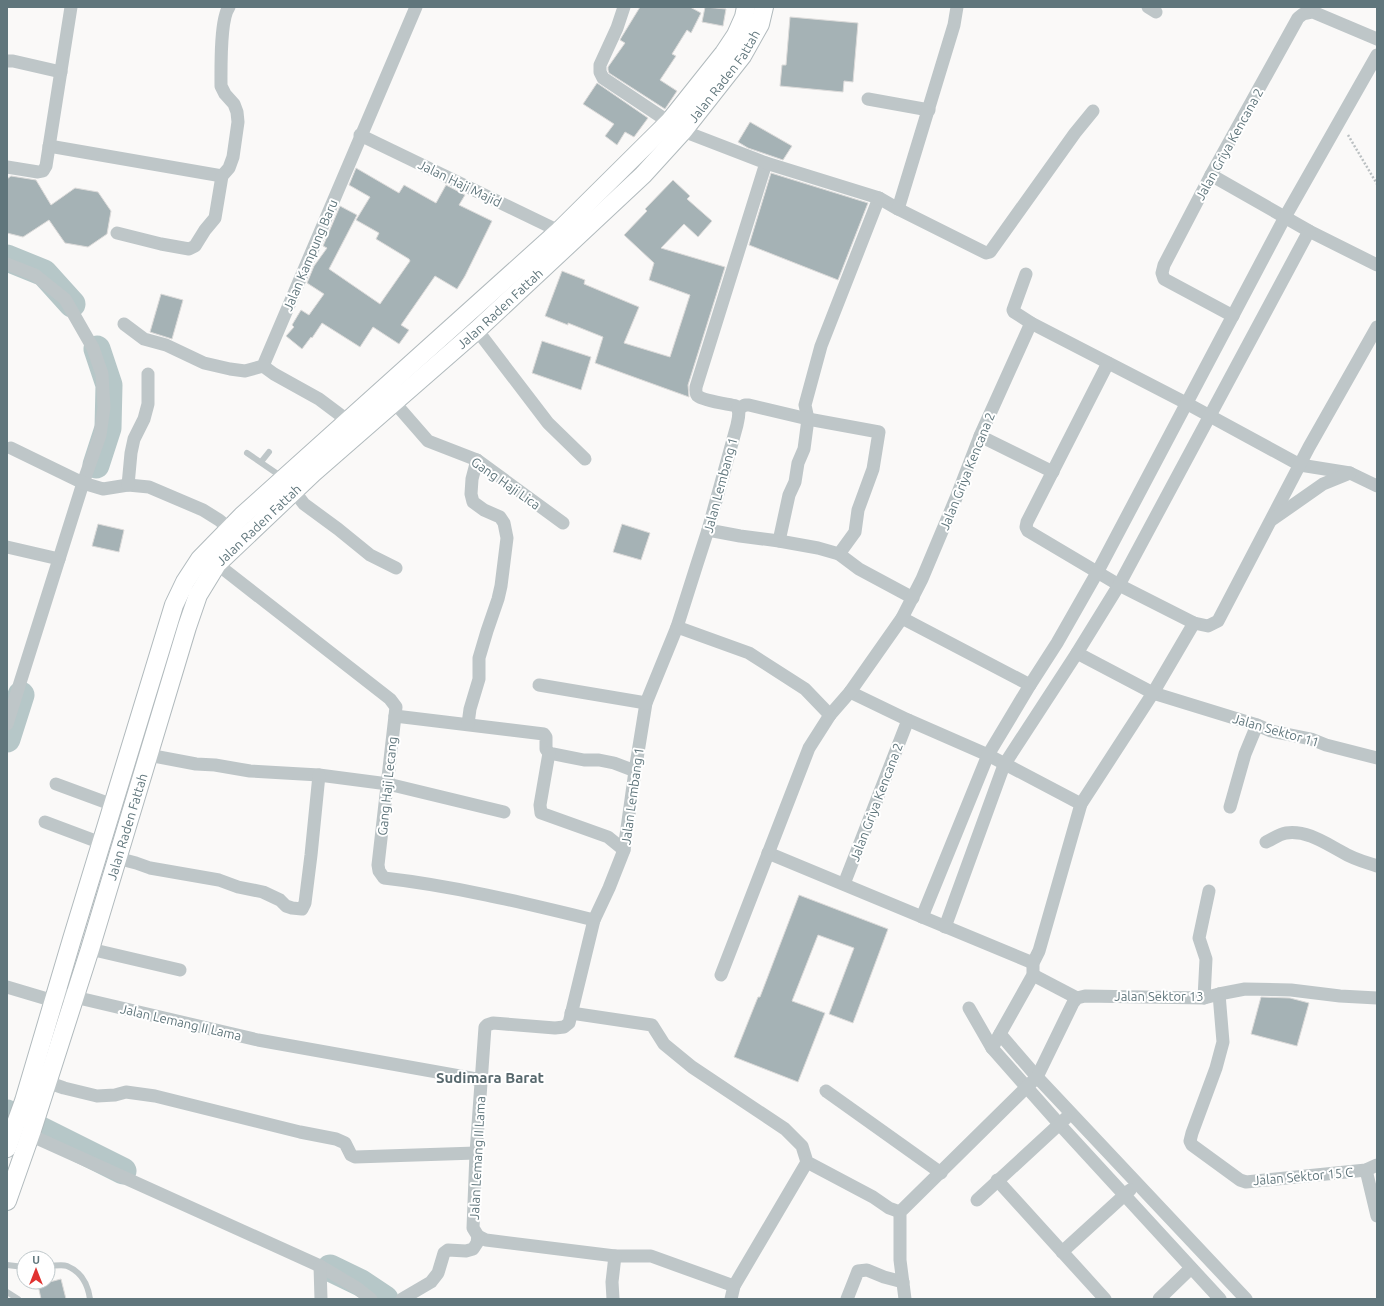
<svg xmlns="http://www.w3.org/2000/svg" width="1384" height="1306" font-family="Ubuntu,sans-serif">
	<rect width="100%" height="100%" fill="#faf9f8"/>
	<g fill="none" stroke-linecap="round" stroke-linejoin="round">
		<!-- river -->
		<g stroke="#b6c7c8" stroke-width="27">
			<polyline points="7,258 44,273 72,304"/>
			<polyline points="96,465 108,428 109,385 97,349"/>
			<polyline points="7,739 21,695"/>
			<polyline points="7,1113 123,1171"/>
			<polyline points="330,1268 361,1283 385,1299"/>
		</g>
	</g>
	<!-- building -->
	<g fill="#a5b2b5" stroke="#dcdbda">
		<polygon points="640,7 690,7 701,13 691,33 687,30 672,54 676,56 660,80 677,91 665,109 609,73 608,70 608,67 625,43 620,40 621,38"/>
		<polygon points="705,7 726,9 723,26 702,22"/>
		<polygon points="790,17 858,23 853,82 844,81 843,92 780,86 782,65 786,65"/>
		<polygon points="597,83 648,118 634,137 625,132 617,145 605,136 614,124 583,104"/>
		<polygon points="750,122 792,146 783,160 748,148 738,142"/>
		<polygon points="356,168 399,193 404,185 436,203 446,185 465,195 459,205 492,221 465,276 457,289 435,276 401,325 409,330 399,344 373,327 360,347 322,323 312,338 311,337 302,349 286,336 294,327 292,325 301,310 309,315 324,294 307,283 314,266 327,248 323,246 340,206 357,215 329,269 380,304 410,261 409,259 376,239 379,233 356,220 370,197 349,185"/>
		<polygon points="771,173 868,203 838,280 749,245"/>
		<polygon points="11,176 36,180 51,205 75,188 98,192 111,211 107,234 88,247 65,243 49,220 23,237 7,233 7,179"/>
		<polygon points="673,180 690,196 687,199 712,221 698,237 684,224 661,248 725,267 688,385 689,397 595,363 603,337 568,323 568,325 545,316 562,271 585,280 584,284 639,307 624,343 670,357 690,295 649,280 654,263 624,235 647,211 645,209"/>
		<polygon points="161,294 183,300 172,339 150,332"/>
		<polygon points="542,341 591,357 581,390 532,373"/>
		<polygon points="98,524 124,530 119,552 92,546"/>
		<polygon points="622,524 650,533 641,560 613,552"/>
		<polygon points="799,895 888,929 853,1023 829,1014 854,948 818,935 792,1001 825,1013 798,1082 734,1057 758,997 760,997"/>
		<polygon points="1261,997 1290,998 1309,1003 1297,1046 1251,1034"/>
		<polygon points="61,1279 66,1299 41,1299 38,1285"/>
	</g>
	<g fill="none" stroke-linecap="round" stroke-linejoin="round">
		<!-- secondary casing -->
		<g stroke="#b1babd" stroke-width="20">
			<g id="secondary">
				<polyline points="7,1148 24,1101 72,939 174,605 185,582 200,559 242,516 559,231 669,122 724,53 736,35 744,17 746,7"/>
				<path id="s1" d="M7,1201L32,1130L90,949L187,627L198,595L217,564L313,473L477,330L643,175L683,131L742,56L760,24L764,7"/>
			</g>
		</g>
		<!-- path -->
		<polyline stroke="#bbc0c2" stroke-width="2.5" stroke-dasharray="2 2" stroke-linecap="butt" points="1348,135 1377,184"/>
		<!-- service -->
		<g stroke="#bec6c8" stroke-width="6">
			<polyline points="247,453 282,477"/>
			<polyline points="261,462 269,452"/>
			<polyline points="7,1265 24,1267"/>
			<path d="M48,1266C54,1266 62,1264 67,1266C82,1272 88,1285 90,1299"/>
			<polyline points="7,1292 18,1299"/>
		</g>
		<!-- minor -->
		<g stroke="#bec6c8" stroke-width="13">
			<polyline points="624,7 617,28 600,65 600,72 603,78 669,122"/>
			<polyline points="1148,7 1156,12"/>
			<polyline points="7,61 13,61 61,72"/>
			<polyline points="868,99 929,110"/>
			<path d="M683,131L766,163L696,387C696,390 695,394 698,396C704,401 728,404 736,406C741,411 738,419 737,425L708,530L697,564L677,627L646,703L635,771L624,850L609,888L594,920L569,1023L564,1027L555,1028L493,1023L487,1025L485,1027L476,1153L473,1228L478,1236L486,1240L615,1256H651L734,1286"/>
			<polyline points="360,135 559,231"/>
			<polyline points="49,146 222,176"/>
			<polyline points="766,163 879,198 821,346 805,405 808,419 804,449 798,463 795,482 789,495 779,541"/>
			<polyline points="7,167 38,172 43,171 46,166 71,7"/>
			<polyline points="1211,175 1309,231 1377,265"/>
			<polyline points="879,198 898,209 986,253 990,252 1075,133 1093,111"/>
			<polyline points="898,209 954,25 957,7"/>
			<path d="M117,233L161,244L189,249L195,246L205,230L215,218L222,176L229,168L233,157L238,122L237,112L234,104L225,94L221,86C221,69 220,19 229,7"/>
			<polyline points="7,264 35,275 65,299 93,348 102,374 104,407 100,435 83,483 7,724"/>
			<polyline points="1026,274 1013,310 1014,312 1031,323 1186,403 1300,465 1350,473 1377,486"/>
			<polyline points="1233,316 1164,279 1162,273 1164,265 1211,175 1298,18 1303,14 1313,12 1377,39"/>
			<polyline points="124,324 144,339 166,345 204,363 230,369 245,371 263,366 416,7"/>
			<polyline points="477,330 548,423 585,459"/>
			<polyline points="1108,363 1027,522 1026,527 1028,531 1119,585 1194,623 1208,626 1218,621 1309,447 1377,327"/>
			<polyline points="263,366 274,374 319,399 347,420"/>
			<polyline points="394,402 428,441 477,460 563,523"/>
			<polyline points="738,409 745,405 749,405 808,419 879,432 873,469 858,510 855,532 839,554"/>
			<polyline points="980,436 1053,472"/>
			<polyline points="11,448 83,483 103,489 128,485 149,487 203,510 219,520 230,529"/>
			<polyline points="128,485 131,453 134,439 144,419 148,404 148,374"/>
			<polyline points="294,491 304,504 338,529 370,555 396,568"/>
			<polyline points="1273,519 1323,484 1350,473"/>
			<polyline points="708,530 740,536 779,541 818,548 839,554 859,569 913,598"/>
			<polyline points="7,547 59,559"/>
			<path d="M217,564L390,699L396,707L378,865L379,871L384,878C455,886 524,903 594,920"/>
			<polyline points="902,618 1030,685"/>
			<polyline points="677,627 749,653 805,689 830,715"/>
			<polyline points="1077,653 1153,693 1257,725 1271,731 1311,739 1326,745 1377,758"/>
			<polyline points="539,685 646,703"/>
			<polyline points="850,692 908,720 988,755 1081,804"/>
			<polyline points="395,716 544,734 546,737 546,749 549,753 584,760 599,760 614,763 635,771"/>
			<polyline points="468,724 470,709 479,679 479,658 487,631 498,599 501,586 507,538 504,523 500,517 484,510 473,502 471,494 472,479 477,460"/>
			<polyline points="549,753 540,805 541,813 608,837 624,850"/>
			<polyline points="148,755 196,764 215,765 250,771 319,775 388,784 504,812"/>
			<polyline points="56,784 113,805"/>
			<polyline points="1230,807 1245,754 1257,725"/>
			<polyline points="45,822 101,843"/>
			<path d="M1266,842C1273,839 1279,834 1286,833C1307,830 1325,843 1342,852C1353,859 1365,862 1377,866"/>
			<polyline points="768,853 1033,963"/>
			<polyline points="117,858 136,863 150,868 219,880 238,887 263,892 280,900 286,906 292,908 302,909 305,903 311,855 319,775"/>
			<polyline points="844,884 908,720"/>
			<polyline points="922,917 988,755 1030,685 1057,643 1098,571 1285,217 1377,55"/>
			<polyline points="945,927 1004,765 1077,653 1119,585 1309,231"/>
			<polyline points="90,949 180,970"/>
			<polyline points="721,975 809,748 830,715 850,692 902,618 922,579 956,498 980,436 1031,323"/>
			<polyline points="1033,975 1077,998"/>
			<polyline points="7,987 54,1001"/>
			<polyline points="1219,994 1223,1042 1216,1068 1192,1133 1190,1141 1192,1145 1240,1180 1246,1182 1366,1170 1377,1165"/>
			<polyline points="66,995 258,1040 482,1080"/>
			<polyline points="1204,998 1206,959 1199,938 1209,891"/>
			<polyline points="969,1008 992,1048 1061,1126 1220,1299"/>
			<polyline points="571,1013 652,1025 664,1044 692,1067 785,1129 802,1146 807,1162 873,1197 889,1208 900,1212"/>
			<polyline points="1000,1034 1037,1077 1246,1299"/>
			<polyline points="992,1048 1033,975 1033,963 1039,951 1081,804 1153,693 1194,623"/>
			<polyline points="47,1082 64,1088 97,1096 115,1095 126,1092 155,1096 300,1132 336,1139 345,1143 351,1155 355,1157 476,1153"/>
			<polyline points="826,1091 941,1173"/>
			<polyline points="30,1135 320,1266 357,1288 371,1299"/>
			<polyline points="1366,1170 1377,1216"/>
			<polyline points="997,1180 1105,1299"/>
			<polyline points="977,1200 1066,1118"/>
			<polyline points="1062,1252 1130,1190"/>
			<polyline points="320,1266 321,1299"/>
			<polyline points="402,1299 431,1282 438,1273 444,1253 448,1250 466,1251 473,1249 477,1243 478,1236"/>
			<polyline points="613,1299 612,1282 615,1256"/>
			<polyline points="731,1299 734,1286 807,1162"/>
			<polyline points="847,1299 858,1271 867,1270 884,1277 903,1282"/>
			<polyline points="905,1299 900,1260 900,1212 1037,1077 1073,1003 1077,998 1085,996 1204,998 1219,994 1245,989 1291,990 1340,996 1377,998"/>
			<polyline points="1159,1299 1191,1268"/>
		</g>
		<!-- secondary -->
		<use href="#secondary" stroke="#fff" stroke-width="18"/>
	</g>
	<g text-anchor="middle" stroke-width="4" stroke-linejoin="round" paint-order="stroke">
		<!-- street labels -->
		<g font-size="13" fill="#60767c" stroke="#fff">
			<text dy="5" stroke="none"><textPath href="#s1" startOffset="1377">Jalan Raden Fattah</textPath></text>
			<text transform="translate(1229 144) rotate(-61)" y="5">Jalan Griya Kencana 2</text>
			<text transform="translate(460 183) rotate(26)" y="5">Jalan Haji Majid</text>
			<text transform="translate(310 255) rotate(-67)" y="5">Jalan Kampung Baru</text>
			<text dy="5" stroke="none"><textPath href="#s1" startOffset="1053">Jalan Raden Fattah</textPath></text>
			<text transform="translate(967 471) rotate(-68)" y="5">Jalan Griya Kencana 2</text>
			<text transform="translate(506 483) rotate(35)" y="5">Gang Haji Lica</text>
			<text transform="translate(720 485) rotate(-75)" y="5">Jalan Lembang 1</text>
			<text dy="5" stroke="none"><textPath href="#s1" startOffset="729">Jalan Raden Fattah</textPath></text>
			<text transform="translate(1276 730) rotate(16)" y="5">Jalan Sektor 11</text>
			<text transform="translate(387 786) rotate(-84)" y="5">Gang Haji Lecang</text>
			<text transform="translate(632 796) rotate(-82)" y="5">Jalan Lembang 1</text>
			<text transform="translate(876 802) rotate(-69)" y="5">Jalan Griya Kencana 2</text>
			<text dy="5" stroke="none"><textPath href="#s1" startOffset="393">Jalan Raden Fattah</textPath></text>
			<text x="1159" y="1001">Jalan Sektor 13</text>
			<text transform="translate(181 1022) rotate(13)" y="5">Jalan Lemang II Lama</text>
			<text transform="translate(477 1158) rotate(-87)" y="5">Jalan Lemang II Lama</text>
			<text transform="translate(1303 1176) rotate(-5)" y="5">Jalan Sektor 15 C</text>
		</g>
		<!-- quarter labels -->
		<g font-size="15" font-weight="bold" fill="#57686d" stroke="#fff">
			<text x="490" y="1083">Sudimara Barat</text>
		</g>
	</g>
	<!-- border -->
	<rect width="1384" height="1306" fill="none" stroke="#60767c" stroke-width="16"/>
	<!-- north arrow -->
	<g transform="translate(36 1270)"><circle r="19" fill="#ffffff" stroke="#bfc8cb"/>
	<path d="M0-3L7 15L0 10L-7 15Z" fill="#e13230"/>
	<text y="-6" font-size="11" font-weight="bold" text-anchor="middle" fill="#60767c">U</text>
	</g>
</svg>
